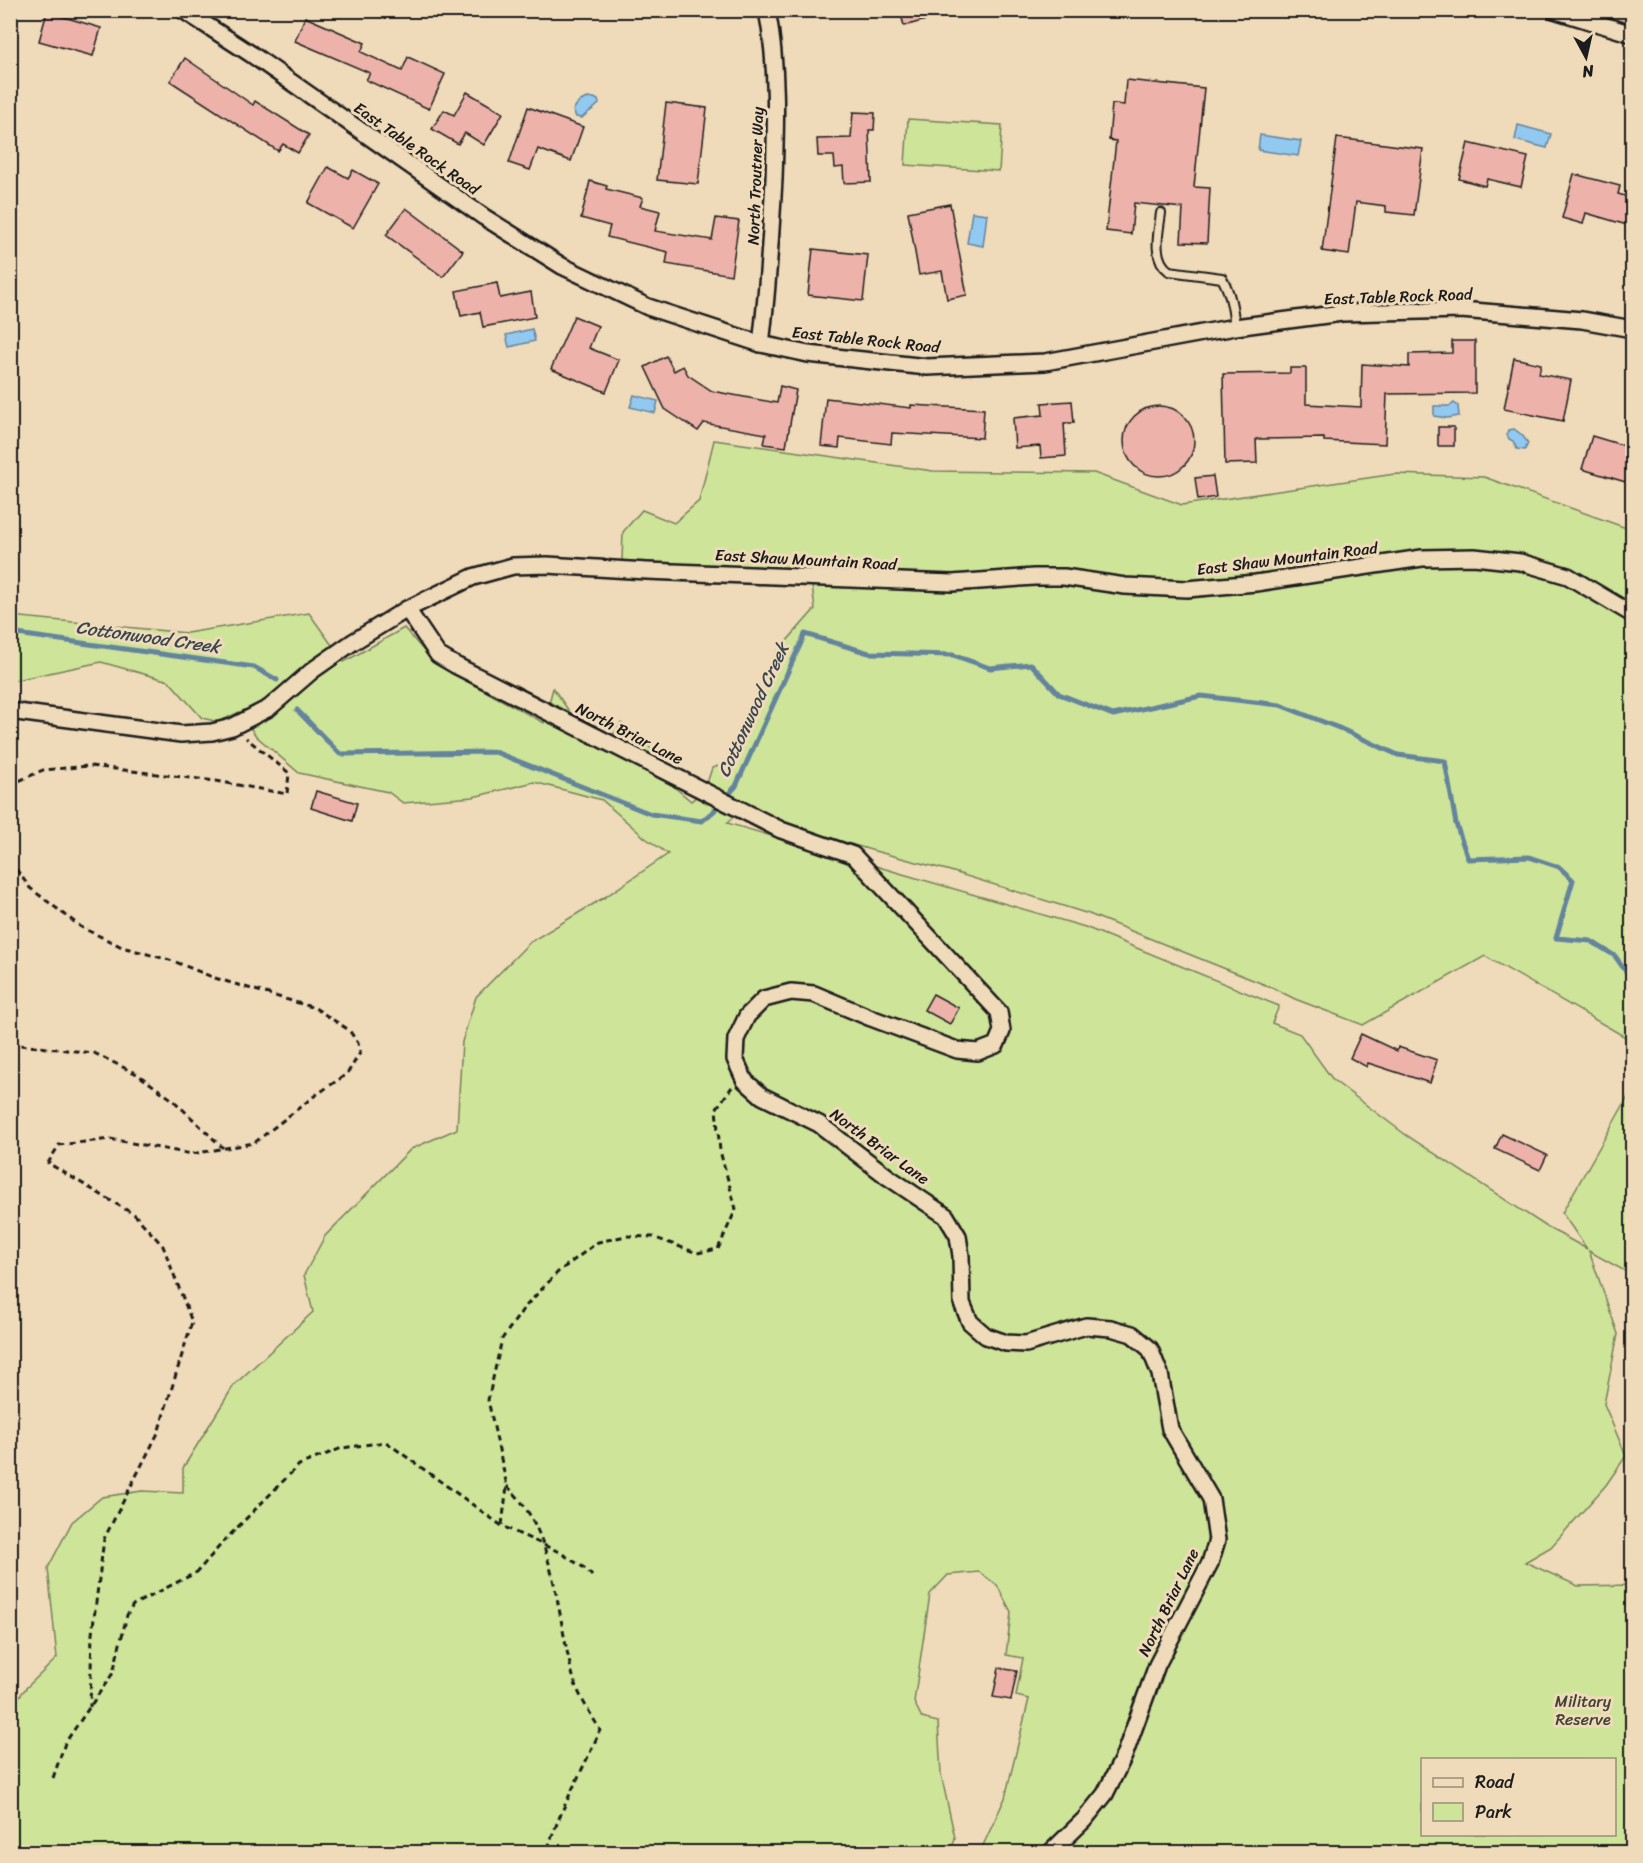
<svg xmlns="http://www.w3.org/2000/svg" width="1643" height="1863" font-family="Sriracha,sans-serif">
	<rect width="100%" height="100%" fill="#efdab9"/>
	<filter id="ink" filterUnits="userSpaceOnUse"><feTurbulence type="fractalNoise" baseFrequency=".0167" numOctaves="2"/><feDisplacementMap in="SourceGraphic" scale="12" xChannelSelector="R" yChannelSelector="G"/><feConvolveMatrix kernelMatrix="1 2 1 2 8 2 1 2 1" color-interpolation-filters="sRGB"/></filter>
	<g filter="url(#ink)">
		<!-- green -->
		<g fill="#cee499" stroke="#75805a" stroke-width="1.5" fill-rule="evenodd">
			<polygon points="908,119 1002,125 999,171 905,165"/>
			<path d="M714,440L933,471L1094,473L1182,505L1395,474L1484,477L1632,530V1041L1485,956L1363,1025L1295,999L1273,988L1089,914L947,870L871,850L740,811L727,823L1085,927L1279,1006L1272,1023L1300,1034L1333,1080L1406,1135L1547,1227L1587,1249L1562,1213L1632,1090V1275L1589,1251L1618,1334L1604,1404L1626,1456L1606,1485L1551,1547L1525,1562L1578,1586L1632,1585V1852H980L1005,1798L1029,1699L1016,1696L1023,1658L1006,1655L1011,1612L997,1585L979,1572L948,1575L930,1594L914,1702L922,1718L938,1722L941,1774L955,1838L951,1852H11V1791L16,1782L11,1771L10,1708L26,1688L57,1658L48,1568L72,1522L102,1497L142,1491L183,1493V1468L234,1385L313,1312L304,1275L325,1236L411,1149L457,1129L462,1042L476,997L530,942L605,897L668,854L644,837L602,800L534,782L473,797L403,803L388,792L299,773L256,736L239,712L219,722L202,718L169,681L101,662L11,681V616L187,633L309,613L344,662L404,628L435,664L544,723L553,688L591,743L603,749L621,723L655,752L673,786L691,801L705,789L712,768L734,761L778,651L815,609L810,570L622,561L623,532L642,510L674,523L699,501ZM1422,1760H1614V1834H1422Z"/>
		</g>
		<!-- water -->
		<g fill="#92c9f1" stroke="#63849c" stroke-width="1.5">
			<path d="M594,98L598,100L599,104C593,110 587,112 582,118L576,117L573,110C578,101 584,97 594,98Z"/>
			<polygon points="1518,125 1551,134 1547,148 1515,140"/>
			<polygon points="1260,135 1301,141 1298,156 1258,150"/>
			<polygon points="972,212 987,214 983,246 967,243"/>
			<polygon points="532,329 535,341 509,347 506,335"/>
			<polygon points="634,395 658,401 655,413 630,407"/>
			<polygon points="1454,403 1458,406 1459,416 1447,418 1434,416 1434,406 1450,406"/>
			<polygon points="1514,429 1522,435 1528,443 1525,450 1517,449 1513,441 1509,439 1507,435 1508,430"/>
		</g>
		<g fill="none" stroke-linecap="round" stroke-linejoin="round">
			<!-- stream -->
			<g stroke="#63849c" stroke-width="5">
				<polyline points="10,633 254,667 277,680"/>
				<polyline points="297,710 340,754 495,752 651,814 702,821 715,810"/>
				<polyline points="728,795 736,786 805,634 869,653 953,655 990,668 1031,664 1059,694 1113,715 1201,696 1280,705 1339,728 1398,755 1445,761 1456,824 1468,859 1529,857 1559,867 1573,880 1556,938 1591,941 1615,956 1632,980"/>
			</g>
		</g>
		<!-- building -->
		<g fill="#edb2aa" stroke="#1c1c1c" stroke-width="1.5">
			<polygon points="900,10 943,10 944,15 904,26"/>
			<polygon points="47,12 101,28 93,56 39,41"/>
			<polygon points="305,17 365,43 361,52 402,71 408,57 445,74 429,109 366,80 370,73 295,41"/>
			<polygon points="185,58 253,105 255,101 309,135 298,153 283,144 278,151 170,81"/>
			<polygon points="1126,80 1204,88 1194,187 1210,188 1207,243 1181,242 1183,208 1134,203 1131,234 1106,231 1116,141 1109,140 1112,104 1124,105"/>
			<polygon points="467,92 503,113 484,145 465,133 458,144 432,129 444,110 454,115"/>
			<polygon points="666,103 707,108 698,184 657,180"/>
			<polygon points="528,107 583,127 571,161 538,149 530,170 509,163"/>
			<polygon points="853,112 875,113 874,130 869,130 871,182 844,183 843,167 835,168 834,156 818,156 817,139 851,138"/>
			<polygon points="1337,138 1423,149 1414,215 1386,212 1386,206 1356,202 1349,255 1322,251"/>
			<polygon points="1468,143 1528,157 1521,187 1487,179 1485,186 1459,179"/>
			<polygon points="328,167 348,178 353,170 378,184 353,228 308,203"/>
			<polygon points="1574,174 1620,186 1618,194 1632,198 1632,206 1627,225 1586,213 1583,224 1562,218"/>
			<polygon points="590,181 607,186 606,189 643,198 640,206 660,211 655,231 712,240 716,218 739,221 731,275 666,264 668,252 607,237 610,226 581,218"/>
			<polygon points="950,204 967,295 947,299 942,271 919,275 908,212"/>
			<polygon points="406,208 463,251 443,277 386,235"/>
			<polygon points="813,249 868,255 863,301 808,295"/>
			<polygon points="497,283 500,298 531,292 535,317 483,327 480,312 461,316 456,291"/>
			<polygon points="574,316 598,326 589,348 619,360 606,392 551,369"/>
			<polygon points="1452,341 1475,341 1475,393 1387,394 1385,444 1324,441 1324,438 1256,439 1257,463 1225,464 1223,374 1290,373 1290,368 1306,368 1306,404 1361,407 1362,364 1409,367 1409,354 1452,353"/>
			<polygon points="666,356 674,371 683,366 688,375 712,391 777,403 780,386 796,390 786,447 764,444 766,434 704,423 698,431 665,409 645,367"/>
			<polygon points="1514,358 1541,364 1539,374 1571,380 1563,421 1504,409"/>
			<polygon points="826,398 911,408 911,405 984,409 982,438 892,433 891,444 840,438 839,448 821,446"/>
			<polygon points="1072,401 1074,423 1064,423 1066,456 1041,458 1040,446 1015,448 1013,418 1043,415 1042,403"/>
			<circle cx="1159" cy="441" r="35"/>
			<rect x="1438" y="427" width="16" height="19"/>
			<polygon points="1592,436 1632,448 1632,472 1629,483 1582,469"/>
			<polygon points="1213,476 1216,497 1198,500 1195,478"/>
			<polygon points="316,791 357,803 352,821 311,808"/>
			<polygon points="933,994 959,1008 950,1024 924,1010"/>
			<polygon points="1361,1034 1397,1051 1398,1047 1437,1060 1430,1083 1368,1063 1367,1067 1350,1058"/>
			<polygon points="1502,1134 1547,1155 1540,1170 1495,1149"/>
			<polygon points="999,1668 1017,1671 1011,1700 993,1697"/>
		</g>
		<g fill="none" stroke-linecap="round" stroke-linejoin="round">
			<!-- service casing -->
			<g stroke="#1c1c1c" stroke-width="12">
				<path id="service" d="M1161,213C1159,231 1151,258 1169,271L1222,278C1231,294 1233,310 1235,327"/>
			</g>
			<!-- minor casing -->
			<g stroke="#1c1c1c" stroke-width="20">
				<g id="minor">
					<polyline points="183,10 251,54 484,217 562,266 648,307 761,344 808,354 927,367 1045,362 1235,327 1342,313 1461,310 1582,320 1632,329"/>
					<polyline points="1554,10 1632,34"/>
					<path d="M761,344C768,289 771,234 774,179C776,122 778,67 767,10"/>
					<polyline points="407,609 438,655 455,665 781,830 853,855 999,1012 1002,1031 996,1045 978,1052 957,1050 871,1018 814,994 791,992 764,999 747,1016 736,1039 735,1059 745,1081 762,1096 819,1124 888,1177 946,1216 958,1236 961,1256 962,1303 970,1322 986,1336 1006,1343 1026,1344 1086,1326 1111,1328 1132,1334 1150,1349 1160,1374 1170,1429 1211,1499 1217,1540 1210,1563 1157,1665 1124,1756 1105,1794 1084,1820 1051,1852"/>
					<polyline points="10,711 181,734 212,732 232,727 269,708 313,670 353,642 407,609 473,577 513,566 547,565 647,571 952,583 1034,577 1064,577 1125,586 1187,589 1256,583 1422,558 1474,557 1520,562 1568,576 1632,614"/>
				</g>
			</g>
			<!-- path -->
			<g stroke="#1c1c1c" stroke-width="3" stroke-dasharray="6 4.5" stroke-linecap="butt">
				<polyline points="10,785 43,770 90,766 216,781 287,794 289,773 246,738"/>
				<polyline points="10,861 30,888 81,927 122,947 173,961 215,978 315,1008 349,1030 358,1043 360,1053 347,1074 313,1097 254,1143 192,1154 110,1139 59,1145 48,1163 135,1215 163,1246 192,1322 158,1433 104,1539 92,1634 90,1707"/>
				<polyline points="10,1044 94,1053 137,1074 173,1100 223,1148"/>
				<path d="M507,1486C557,1532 556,1618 574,1680C579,1697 591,1714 600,1730C583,1771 559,1810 547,1852"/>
				<polyline points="502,1525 507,1486 488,1400 502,1339 524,1308 558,1272 598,1242 626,1236 653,1237 697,1253 718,1249 736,1209 720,1151 716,1109 732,1087"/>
				<polyline points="53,1778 65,1743 113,1673 127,1615 133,1605 197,1572 225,1540 299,1465 342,1448 386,1442 502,1526 559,1552 586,1569 592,1576"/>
			</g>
			<!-- service -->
			<use href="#service" stroke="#efdab9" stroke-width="8"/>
			<!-- minor -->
			<use href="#minor" stroke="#efdab9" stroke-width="15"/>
		</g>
	</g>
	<g text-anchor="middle" stroke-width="6" stroke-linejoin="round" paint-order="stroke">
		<!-- street labels -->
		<g font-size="16" fill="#1c1c1c" stroke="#efdab9">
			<text transform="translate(417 148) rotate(35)" y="6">East Table Rock Road</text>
			<text transform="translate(755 176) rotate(-88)" y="6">North Troutner Way</text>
			<text transform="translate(1398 296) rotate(-2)" y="6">East Table Rock Road</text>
			<text transform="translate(866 339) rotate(6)" y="6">East Table Rock Road</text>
			<text transform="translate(1287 558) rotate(-7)" y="6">East Shaw Mountain Road</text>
			<text transform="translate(806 559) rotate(3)" y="6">East Shaw Mountain Road</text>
			<text transform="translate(630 733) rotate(27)" y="6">North Briar Lane</text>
			<text transform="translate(880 1146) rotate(36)" y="6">North Briar Lane</text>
			<text transform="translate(1168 1602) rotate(-64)" y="6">North Briar Lane</text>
		</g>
		<!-- park labels -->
		<g font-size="16" fill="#404435" stroke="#efdab9">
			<text x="1583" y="1707">Military<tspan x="1583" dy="18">Reserve</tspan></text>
		</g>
		<!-- water labels -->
		<g font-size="18" font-style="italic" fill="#3a4751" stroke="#efdab9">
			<text transform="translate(148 637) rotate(8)" y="6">Cottonwood Creek</text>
			<text transform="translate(753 710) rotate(-65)" y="6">Cottonwood Creek</text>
		</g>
	</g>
	<!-- margin -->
	<rect width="1643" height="1863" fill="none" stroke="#efdab9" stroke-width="36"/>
	<rect x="18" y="18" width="1607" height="1827" fill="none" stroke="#1c1c1c" stroke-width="2" filter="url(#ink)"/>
	<!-- legend -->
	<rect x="1421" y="1758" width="195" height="78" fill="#efdab9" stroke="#9b8e7a" stroke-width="1.5"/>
	<rect x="1433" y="1778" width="30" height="9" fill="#efdab9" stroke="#9b8e7a" stroke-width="1.5"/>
	<text x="1475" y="1788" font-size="18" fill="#1c1c1c">Road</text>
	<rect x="1433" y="1803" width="30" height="18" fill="#cee499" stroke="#9b8e7a" stroke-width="1.5"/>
	<text x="1475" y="1818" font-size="18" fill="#1c1c1c">Park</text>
	<!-- north arrow -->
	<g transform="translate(1586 57) rotate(172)" stroke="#efdab9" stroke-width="4.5" paint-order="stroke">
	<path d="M0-4.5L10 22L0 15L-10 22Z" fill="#1c1c1c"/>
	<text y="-9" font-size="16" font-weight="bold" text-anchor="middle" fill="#1c1c1c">N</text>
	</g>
</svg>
